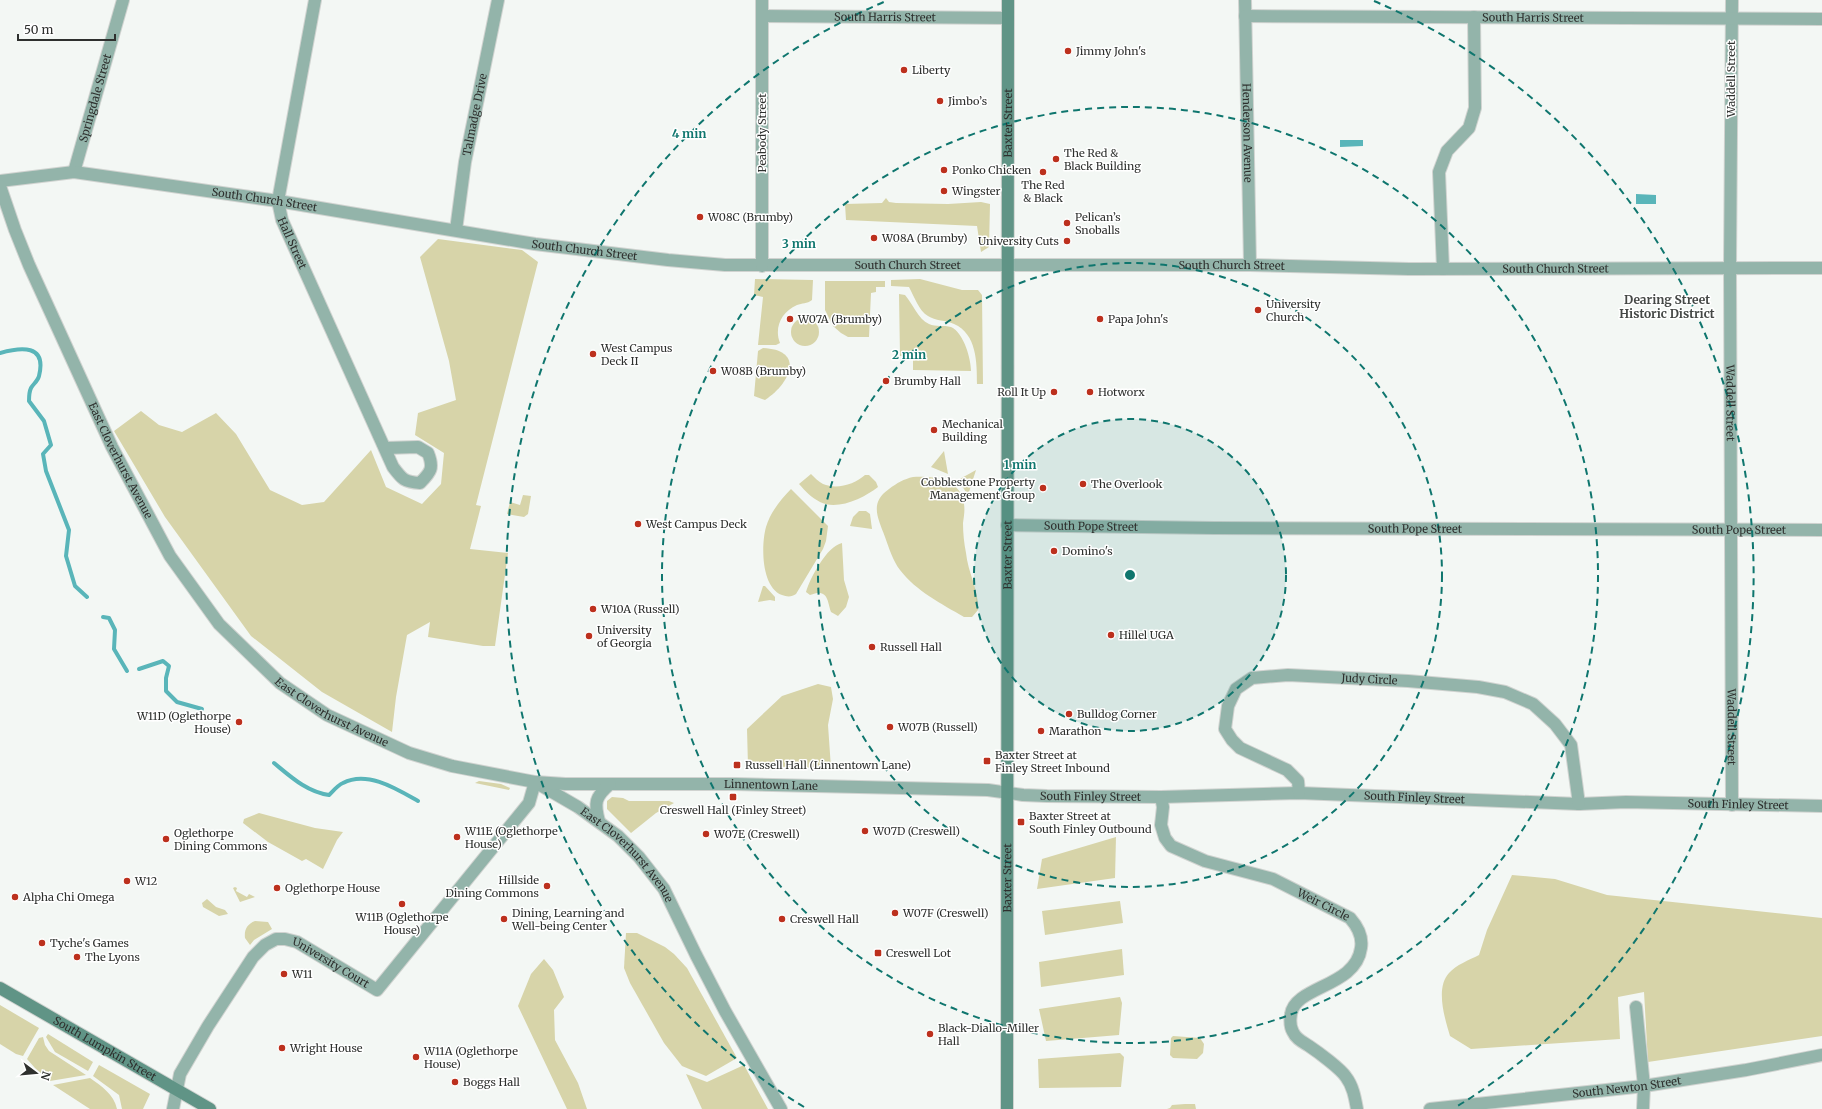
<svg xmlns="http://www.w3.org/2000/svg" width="1822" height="1109" font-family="Merriweather,serif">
	<rect width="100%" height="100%" fill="#f3f7f4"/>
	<!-- green -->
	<g fill="#d7d4a9">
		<polygon points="886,198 889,202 896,203 948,204 981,202 990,204 989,247 981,252 977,226 846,220 845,204 882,203"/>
		<polygon points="438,239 522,250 538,262 476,505 481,506 470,549 508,553 495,646 483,646 428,637 430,622 407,635 396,697 392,732 322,692 251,636 165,517 114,431 141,411 159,425 182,432 216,413 236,434 270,490 302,505 324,502 371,450 386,487 422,504 441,484 444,453 415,435 418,413 456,400 449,361 420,257"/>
		<path d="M755,279L813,280L812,300C807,304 802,303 797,305C781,312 774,328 780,343L776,345H758L763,297L754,295Z"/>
		<path d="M920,279L962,290H978L982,295L983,384H977C977,363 977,334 954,324C946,320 935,321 928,316C919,311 914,296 909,287L891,286V280Z"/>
		<polygon points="825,281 885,281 885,287 876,287 876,292 871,293 869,337 848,337 841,333 833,326 825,310"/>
		<path d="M899,294L905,295C913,304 918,319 929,324C936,327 944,325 951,327C964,333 971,359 971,371L913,370V356H900Z"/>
		<circle cx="805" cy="332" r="14"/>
		<path d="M763,348C806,350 790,384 765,400L754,396L758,351Z"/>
		<polygon points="944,451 948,474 931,467"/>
		<polygon points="976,470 968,495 958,480"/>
		<path d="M811,474C814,477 819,482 823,484C837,490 855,484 865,475H869L876,482L878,487C864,498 837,511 820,502C812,498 805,491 799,484Z"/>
		<path d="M913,477C934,476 961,479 964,504C965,510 964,516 963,523C963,533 964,543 966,553C968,573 979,590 978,610L972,617H964C942,604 916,591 900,570C893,561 889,548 885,537C878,518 869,503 889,489C897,483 904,479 913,477Z"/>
		<path d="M791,489L828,526L826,541L823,549L796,594C792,597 787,597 782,595C761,587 761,545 766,527C770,513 781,499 791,489Z"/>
		<polygon points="523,495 531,496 528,514 524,517 507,514 510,502 520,505"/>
		<polygon points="859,511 866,511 870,514 872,529 850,526 853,517"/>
		<path d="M842,543L844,580L849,597L846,607L838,616L831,612C827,600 828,588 810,595L806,592C810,578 827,546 842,543Z"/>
		<polygon points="763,586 765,586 775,597 775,601 770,600 758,602"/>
		<polygon points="818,684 831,687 833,699 828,725 831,768 748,766 747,729 782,696"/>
		<polygon points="479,781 501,784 510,788 509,790 475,783"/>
		<polygon points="612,797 623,798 629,801 669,801 674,803 656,813 631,833 607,809 607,801"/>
		<polygon points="259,813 315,828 343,832 337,840 323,869 306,859 302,861 268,842 243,823 244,819"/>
		<polygon points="1116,837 1115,878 1037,889 1042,859"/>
		<path d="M1512,875L1555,879L1607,895L1822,918V1036L1648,1062L1644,992L1618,997L1620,1039L1471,1049L1450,1036C1445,1019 1435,988 1449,973C1456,965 1469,960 1479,955L1487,930Z"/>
		<polygon points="235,887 237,888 236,891 247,897 249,894 255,897 240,902 233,888"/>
		<polygon points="207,899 216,907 225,910 228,914 219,916 203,907 202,903"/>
		<polygon points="1120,901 1123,923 1045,935 1042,911"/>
		<path d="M255,921L268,922L272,929L254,940L250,945L245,938C244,930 247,924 255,921Z"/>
		<polygon points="626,933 637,933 665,947 674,954 687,968 737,1058 706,1076 682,1066 664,1043 630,983 624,968"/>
		<polygon points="1122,949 1124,975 1041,987 1039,962"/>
		<polygon points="544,959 553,970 564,997 554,1010 555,1040 578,1083 587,1109 567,1109 518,1006 531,974"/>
		<polygon points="1120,997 1122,1003 1119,1035 1046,1041 1039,1009"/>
		<polygon points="0,1005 39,1028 23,1056 16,1054 0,1044"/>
		<polygon points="48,1034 93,1062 88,1071 55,1052 46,1037"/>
		<polygon points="1173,1036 1200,1038 1204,1044 1203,1053 1197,1059 1173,1058 1170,1055 1171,1038"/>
		<polygon points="43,1037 45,1045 49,1051 86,1075 50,1081 35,1068 27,1059 39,1038"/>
		<polygon points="1120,1053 1124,1057 1121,1087 1039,1088 1038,1059"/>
		<polygon points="99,1065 150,1094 143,1109 122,1109 119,1095 93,1076"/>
		<polygon points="744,1065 768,1109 702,1109 686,1074 707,1082"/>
		<path d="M90,1078C101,1086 114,1094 117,1109H90L53,1085Z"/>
		<polygon points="1185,1104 1195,1104 1196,1109 1167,1109 1170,1108 1172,1105"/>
	</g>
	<!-- water -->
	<g fill="#59b5b9">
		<polygon points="1340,140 1363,140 1363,146 1340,147"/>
		<polygon points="1636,194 1656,195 1656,204 1636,204"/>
	</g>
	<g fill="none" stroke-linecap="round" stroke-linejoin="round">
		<!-- stream -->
		<g stroke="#59b5b9" stroke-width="4">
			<path d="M0,353C21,347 47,344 39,376C38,381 33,384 31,388C29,392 29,397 29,401L44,421L51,445L43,454L46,471L69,530L66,556L75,586L87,597"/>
			<polyline points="103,617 109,618 115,630 114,649 127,671"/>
			<polyline points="139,669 163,661 169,666 166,678 166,691 177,702 202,709"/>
			<path d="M274,763C291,777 307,792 329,795C333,791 338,785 343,783C367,770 397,789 418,801"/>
		</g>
		<!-- street casing -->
		<g stroke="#d0d3d0" stroke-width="14">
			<g id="street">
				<path id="s1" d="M315,0L278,201L282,220L393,467C402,479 404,482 420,483C431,472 434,468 428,453L418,447L385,448"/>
				<path id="s2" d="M1245,0L1250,265"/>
				<path id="s3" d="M1732,0L1730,268L1732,805"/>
				<path id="s4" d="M762,16L1008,18"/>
				<path id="s5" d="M1245,16L1822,19"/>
				<path id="s6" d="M74,172L123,0"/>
				<path id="s7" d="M0,181L74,172L278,201L535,244L668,260L725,265H1250L1409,269L1822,268"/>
				<path id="s8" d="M0,186L15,230L29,265L112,447L170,556L219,624L280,683L327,715L409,753L452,766L535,782L578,807L618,836L639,857L664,889L696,955L725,1011L781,1109"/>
				<path id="s9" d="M456,230L465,162L498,0"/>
				<polyline points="762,266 762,0"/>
				<polyline points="1443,269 1439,172 1447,151 1469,128 1475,108 1474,17"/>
				<path id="s10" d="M1007,525L1214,528L1822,530"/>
				<path id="s11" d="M535,782L565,784H735L988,790L1023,795L1047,796L1161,797L1299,793L1579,804L1626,802L1822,806"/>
				<path id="s12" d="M1299,793L1298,781L1287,770L1240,748L1232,740L1225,729L1228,706L1236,689L1252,678L1288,675L1408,681L1478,687L1505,692L1533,704L1555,724L1571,745L1579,804"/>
				<path id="s13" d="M1161,797L1163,807L1161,825L1165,838L1171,846L1205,861L1273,879L1350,918C1358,927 1363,936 1361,948C1356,987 1295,986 1291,1014C1290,1020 1290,1027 1293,1032C1296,1039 1303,1042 1309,1046C1318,1052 1341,1069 1346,1077C1353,1086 1355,1098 1357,1109"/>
				<path d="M599,821C594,803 595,797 610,784"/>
				<polyline points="1636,1007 1644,1086 1643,1109"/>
				<path id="s14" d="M173,1109L180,1074L208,1026L253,957L265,945L276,939H285L297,942L377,990L529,803L535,782"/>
				<path id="s15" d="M1430,1109L1644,1086L1746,1070L1822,1055"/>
			</g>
		</g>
		<!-- secondary casing -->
		<g stroke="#d0d3d0" stroke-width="14">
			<g id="secondary">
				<path id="s16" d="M0,988L210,1109"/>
				<path id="s17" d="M1007,1109L1008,0"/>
			</g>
		</g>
		<!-- street -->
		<use href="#street" stroke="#93b4aa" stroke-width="12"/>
		<!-- secondary -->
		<use href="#secondary" stroke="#609486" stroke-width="12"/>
	</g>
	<!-- distance rings -->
	<circle cx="1130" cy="575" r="156" fill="#0f766e" fill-opacity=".12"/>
	<g fill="none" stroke="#0f766e" stroke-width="2" stroke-dasharray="7 5">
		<circle cx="1130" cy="575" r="156"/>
		<circle cx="1130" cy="575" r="312"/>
		<circle cx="1130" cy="575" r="468"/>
		<path d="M804 1107A624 624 0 0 1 886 1M1374 1A624 624 0 0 1 1456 1107"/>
	</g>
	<!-- markers -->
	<g fill="#bc301d" stroke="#fff" stroke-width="1.5">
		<circle cx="1068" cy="51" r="4"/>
		<circle cx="904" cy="70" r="4"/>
		<circle cx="940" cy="101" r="4"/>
		<circle cx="1056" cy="159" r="4"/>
		<circle cx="944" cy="170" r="4"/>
		<circle cx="1043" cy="172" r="4"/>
		<circle cx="944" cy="191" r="4"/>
		<circle cx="700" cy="217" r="4"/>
		<circle cx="1067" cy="223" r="4"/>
		<circle cx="874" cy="238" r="4"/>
		<circle cx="1067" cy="241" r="4"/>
		<circle cx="1258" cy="310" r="4"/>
		<circle cx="790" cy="319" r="4"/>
		<circle cx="1100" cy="319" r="4"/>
		<circle cx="593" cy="354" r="4"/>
		<circle cx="713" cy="371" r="4"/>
		<circle cx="886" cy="381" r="4"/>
		<circle cx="1054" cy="392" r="4"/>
		<circle cx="1090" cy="392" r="4"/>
		<circle cx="934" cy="430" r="4"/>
		<circle cx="1083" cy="484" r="4"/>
		<circle cx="1043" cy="488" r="4"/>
		<circle cx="638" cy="524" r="4"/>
		<circle cx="1054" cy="551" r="4"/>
		<circle cx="593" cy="609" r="4"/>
		<circle cx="1111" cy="635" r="4"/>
		<circle cx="589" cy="636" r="4"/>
		<circle cx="872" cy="647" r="4"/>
		<circle cx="1069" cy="714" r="4"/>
		<circle cx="239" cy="722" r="4"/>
		<circle cx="890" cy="727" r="4"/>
		<circle cx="1041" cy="731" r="4"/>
		<rect x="983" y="757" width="8" height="8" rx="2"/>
		<rect x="733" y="761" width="8" height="8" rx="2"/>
		<rect x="729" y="793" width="8" height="8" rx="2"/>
		<rect x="1017" y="818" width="8" height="8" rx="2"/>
		<circle cx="865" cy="831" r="4"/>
		<circle cx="706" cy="834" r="4"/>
		<circle cx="457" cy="837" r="4"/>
		<circle cx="166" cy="839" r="4"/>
		<circle cx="127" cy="881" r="4"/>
		<circle cx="547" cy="886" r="4"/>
		<circle cx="277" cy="888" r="4"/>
		<circle cx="15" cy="897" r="4"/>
		<circle cx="402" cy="904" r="4"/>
		<circle cx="895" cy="913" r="4"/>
		<circle cx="504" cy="919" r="4"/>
		<circle cx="782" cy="919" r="4"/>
		<circle cx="42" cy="943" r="4"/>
		<rect x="874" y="949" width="8" height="8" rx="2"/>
		<circle cx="77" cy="957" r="4"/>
		<circle cx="284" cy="974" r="4"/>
		<circle cx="930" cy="1034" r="4"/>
		<circle cx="282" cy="1048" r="4"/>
		<circle cx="416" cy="1057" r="4"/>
		<circle cx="455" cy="1082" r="4"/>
	</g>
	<g text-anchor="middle" stroke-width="3" stroke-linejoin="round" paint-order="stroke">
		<!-- street labels -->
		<g font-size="11" fill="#2e302e" stroke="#fff">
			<text dy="4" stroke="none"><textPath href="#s4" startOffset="123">South Harris Street</textPath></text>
			<text dy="4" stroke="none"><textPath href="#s5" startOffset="288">South Harris Street</textPath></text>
			<text transform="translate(1731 79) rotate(-90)" y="4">Waddell Street</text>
			<text dy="4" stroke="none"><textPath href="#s6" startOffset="77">Springdale Street</textPath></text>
			<text dy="4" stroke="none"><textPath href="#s9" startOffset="117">Talmadge Drive</textPath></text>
			<text dy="4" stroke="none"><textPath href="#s17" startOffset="986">Baxter Street</textPath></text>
			<text transform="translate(762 133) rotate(-90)" y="4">Peabody Street</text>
			<text dy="4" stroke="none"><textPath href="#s2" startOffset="133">Henderson Avenue</textPath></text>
			<text dy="4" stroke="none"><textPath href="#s7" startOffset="267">South Church Street</textPath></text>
			<text dy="4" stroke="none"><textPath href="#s1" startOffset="249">Hall Street</textPath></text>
			<text dy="4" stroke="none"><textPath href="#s7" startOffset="591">South Church Street</textPath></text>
			<text dy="4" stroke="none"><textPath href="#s7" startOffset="915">South Church Street</textPath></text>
			<text dy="4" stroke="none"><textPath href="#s7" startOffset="1239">South Church Street</textPath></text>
			<text dy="4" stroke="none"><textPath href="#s7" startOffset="1563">South Church Street</textPath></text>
			<text dy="4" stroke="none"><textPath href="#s3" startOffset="403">Waddell Street</textPath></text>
			<text dy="4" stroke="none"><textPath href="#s8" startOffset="300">East Cloverhurst Avenue</textPath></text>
			<text dy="4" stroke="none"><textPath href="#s10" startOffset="84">South Pope Street</textPath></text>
			<text dy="4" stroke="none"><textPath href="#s10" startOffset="408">South Pope Street</textPath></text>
			<text dy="4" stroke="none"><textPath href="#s10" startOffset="732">South Pope Street</textPath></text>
			<text dy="4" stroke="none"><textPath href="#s17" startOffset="554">Baxter Street</textPath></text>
			<text dy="4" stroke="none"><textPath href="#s12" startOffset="283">Judy Circle</textPath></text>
			<text dy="4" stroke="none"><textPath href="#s8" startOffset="636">East Cloverhurst Avenue</textPath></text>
			<text dy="4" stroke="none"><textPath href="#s3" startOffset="727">Waddell Street</textPath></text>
			<text dy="4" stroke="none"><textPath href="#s11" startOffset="236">Linnentown Lane</textPath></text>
			<text dy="4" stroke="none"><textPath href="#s11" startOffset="556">South Finley Street</textPath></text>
			<text dy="4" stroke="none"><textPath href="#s11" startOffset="880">South Finley Street</textPath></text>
			<text dy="4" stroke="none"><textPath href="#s11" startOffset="1204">South Finley Street</textPath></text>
			<text dy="4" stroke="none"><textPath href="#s8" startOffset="972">East Cloverhurst Avenue</textPath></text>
			<text dy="4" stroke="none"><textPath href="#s17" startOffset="231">Baxter Street</textPath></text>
			<text dy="4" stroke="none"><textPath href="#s13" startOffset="216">Weir Circle</textPath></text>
			<text dy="4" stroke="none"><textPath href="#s14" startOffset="264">University Court</textPath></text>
			<text dy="4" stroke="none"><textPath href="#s16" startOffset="121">South Lumpkin Street</textPath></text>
			<text dy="4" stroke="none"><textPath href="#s15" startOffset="198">South Newton Street</textPath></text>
		</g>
		<!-- poi labels -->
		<g font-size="11" fill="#2e302e" stroke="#fff" text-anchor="start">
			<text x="1076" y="55">Jimmy John's</text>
			<text x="912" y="74">Liberty</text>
			<text x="948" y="105">Jimbo’s</text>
			<text x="1064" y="157">The Red &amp;<tspan x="1064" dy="13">Black Building</tspan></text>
			<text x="952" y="174">Ponko Chicken</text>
			<text x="1043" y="189" text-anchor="middle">The Red<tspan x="1043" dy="13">&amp; Black</tspan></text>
			<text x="952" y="195">Wingster</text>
			<text x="708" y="221">W08C (Brumby)</text>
			<text x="1075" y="221">Pelican’s<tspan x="1075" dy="13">Snoballs</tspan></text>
			<text x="882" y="242">W08A (Brumby)</text>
			<text x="1059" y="245" text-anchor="end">University Cuts</text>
			<text x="1266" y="308">University<tspan x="1266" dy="13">Church</tspan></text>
			<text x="798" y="323">W07A (Brumby)</text>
			<text x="1108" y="323">Papa John's</text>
			<text x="601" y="352">West Campus<tspan x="601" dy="13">Deck II</tspan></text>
			<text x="721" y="375">W08B (Brumby)</text>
			<text x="894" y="385">Brumby Hall</text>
			<text x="1046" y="396" text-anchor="end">Roll It Up</text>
			<text x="1098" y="396">Hotworx</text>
			<text x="942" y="428">Mechanical<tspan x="942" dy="13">Building</tspan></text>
			<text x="1035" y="486" text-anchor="end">Cobblestone Property<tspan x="1035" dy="13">Management Group</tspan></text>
			<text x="1091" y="488">The Overlook</text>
			<text x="646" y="528">West Campus Deck</text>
			<text x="1062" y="555">Domino's</text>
			<text x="601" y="613">W10A (Russell)</text>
			<text x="597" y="634">University<tspan x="597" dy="13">of Georgia</tspan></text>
			<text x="1119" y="639">Hillel UGA</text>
			<text x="880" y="651">Russell Hall</text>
			<text x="1077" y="718">Bulldog Corner</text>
			<text x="231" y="720" text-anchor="end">W11D (Oglethorpe<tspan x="231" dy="13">House)</tspan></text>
			<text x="898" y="731">W07B (Russell)</text>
			<text x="1049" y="735">Marathon</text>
			<text x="995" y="759">Baxter Street at<tspan x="995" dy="13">Finley Street Inbound</tspan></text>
			<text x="745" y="769">Russell Hall (Linnentown Lane)</text>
			<text x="733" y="814" text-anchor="middle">Creswell Hall (Finley Street)</text>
			<text x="1029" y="820">Baxter Street at<tspan x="1029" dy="13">South Finley Outbound</tspan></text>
			<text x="465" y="835">W11E (Oglethorpe<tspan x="465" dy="13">House)</tspan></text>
			<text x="873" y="835">W07D (Creswell)</text>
			<text x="174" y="837">Oglethorpe<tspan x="174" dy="13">Dining Commons</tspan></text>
			<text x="714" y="838">W07E (Creswell)</text>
			<text x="539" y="884" text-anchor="end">Hillside<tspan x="539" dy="13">Dining Commons</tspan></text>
			<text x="135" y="885">W12</text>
			<text x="285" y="892">Oglethorpe House</text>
			<text x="23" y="901">Alpha Chi Omega</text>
			<text x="512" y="917">Dining, Learning and<tspan x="512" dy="13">Well-being Center</tspan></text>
			<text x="903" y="917">W07F (Creswell)</text>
			<text x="402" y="921" text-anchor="middle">W11B (Oglethorpe<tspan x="402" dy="13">House)</tspan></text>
			<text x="790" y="923">Creswell Hall</text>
			<text x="50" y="947">Tyche's Games</text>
			<text x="886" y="957">Creswell Lot</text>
			<text x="85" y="961">The Lyons</text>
			<text x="292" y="978">W11</text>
			<text x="938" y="1032">Black-Diallo-Miller<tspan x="938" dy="13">Hall</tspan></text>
			<text x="290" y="1052">Wright House</text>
			<text x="424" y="1055">W11A (Oglethorpe<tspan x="424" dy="13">House)</tspan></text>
			<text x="463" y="1086">Boggs Hall</text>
		</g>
		<!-- neighbourhood labels -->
		<g font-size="12" font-weight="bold" fill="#444745" stroke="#fff">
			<text x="1667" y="304">Dearing Street<tspan x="1667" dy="14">Historic District</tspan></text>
		</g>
	</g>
	<circle cx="1130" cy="575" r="6" fill="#0f766e" stroke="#fff" stroke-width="2"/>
	<g font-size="12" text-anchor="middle" font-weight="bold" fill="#0f766e" stroke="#fff" stroke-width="3" stroke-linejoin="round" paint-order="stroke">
		<text x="689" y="138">4 min</text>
		<text x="799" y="248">3 min</text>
		<text x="909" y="359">2 min</text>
		<text x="1020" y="469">1 min</text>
	</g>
	<!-- north arrow -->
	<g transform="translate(36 1073) rotate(106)" stroke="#ffffff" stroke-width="3" paint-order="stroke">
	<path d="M0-3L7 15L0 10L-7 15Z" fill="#2e302e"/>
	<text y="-6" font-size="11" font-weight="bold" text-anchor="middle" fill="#2e302e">N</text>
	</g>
	<!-- scale -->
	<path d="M18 34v6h97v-6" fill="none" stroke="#2e302e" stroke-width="2"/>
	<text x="24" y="34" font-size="12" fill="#2e302e" stroke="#ffffff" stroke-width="3" paint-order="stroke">50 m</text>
</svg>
